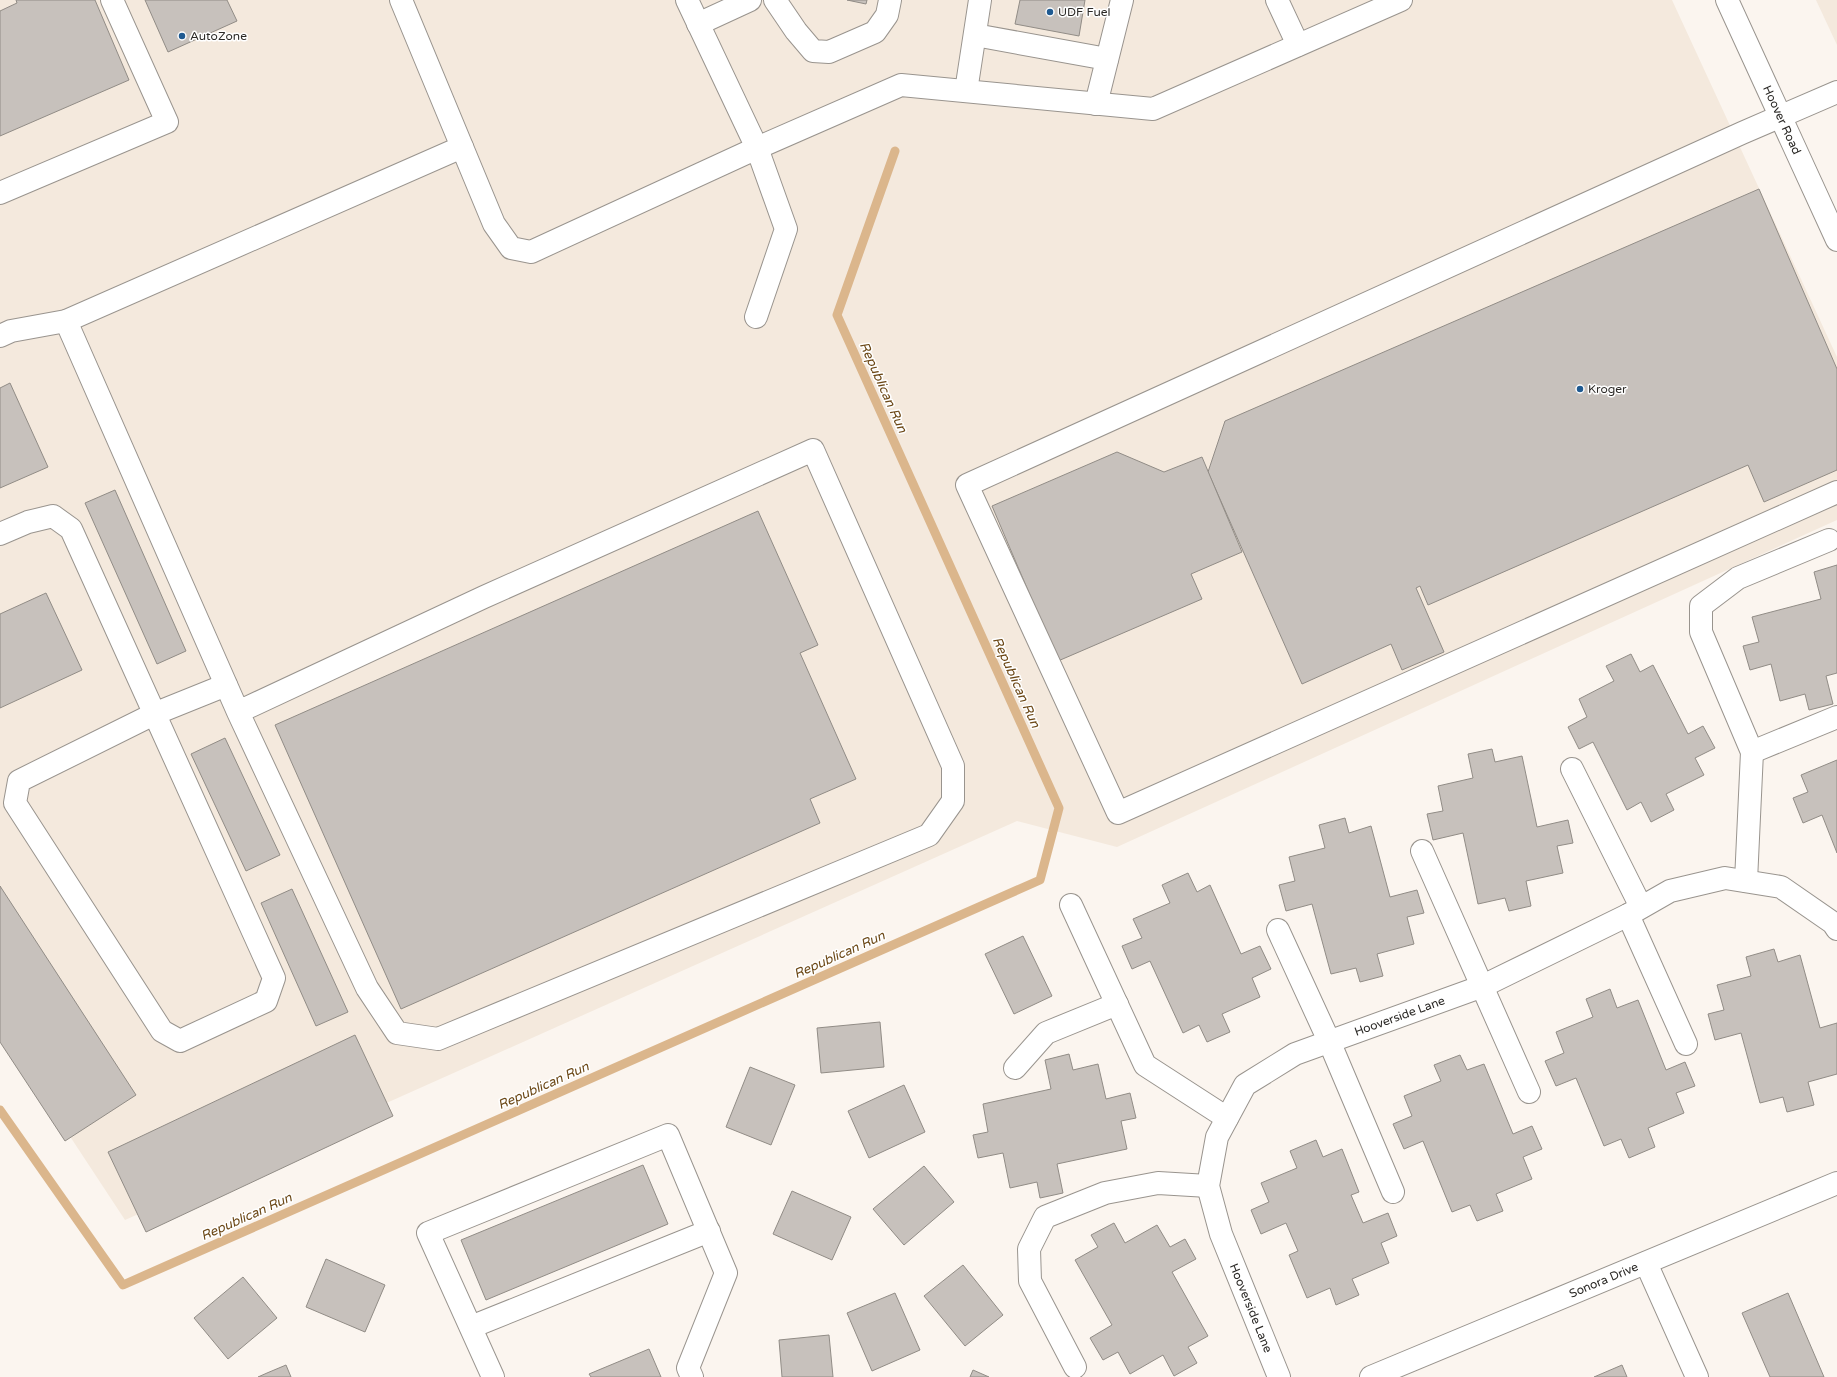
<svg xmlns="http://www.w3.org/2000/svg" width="1837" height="1377" font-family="'Varela Round',sans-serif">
	<rect width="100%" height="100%" fill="#fbf5ef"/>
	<!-- built -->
	<g fill="#f4e9dd">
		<polygon points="0,0 1672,0 1837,357 1837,520 1117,847 1017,821 125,1220 0,1030"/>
		<polygon points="1816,0 1837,0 1837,45"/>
	</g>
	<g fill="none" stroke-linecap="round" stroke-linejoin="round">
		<!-- stream -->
		<polyline stroke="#dbb68c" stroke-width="9" points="0,1110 123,1285 1040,880 1059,808 837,315 895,151"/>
	</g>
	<!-- building -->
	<g fill="#c7c1bc" stroke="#918c86">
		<polygon points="16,0 95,0 129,80 0,136 0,11 17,3"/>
		<polygon points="145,0 227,0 237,21 168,52"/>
		<polygon points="847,0 867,0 866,4"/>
		<polygon points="1020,0 1085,0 1079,36 1015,24"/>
		<polygon points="1759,189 1837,369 1837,470 1764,502 1748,465 1428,605 1420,586 1416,588 1444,652 1402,670 1391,644 1302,684 1208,472 1225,421"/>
		<polygon points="10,383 48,467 0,488 0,388"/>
		<polygon points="1117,452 1164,472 1202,457 1242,552 1191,574 1202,599 1058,661 992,506"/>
		<polygon points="115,490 186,651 157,664 85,503"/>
		<polygon points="758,511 818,645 800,653 856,779 810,799 820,823 401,1009 275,725"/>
		<polygon points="1837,565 1837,673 1826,676 1833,704 1809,710 1805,694 1780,701 1771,664 1750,670 1743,646 1759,642 1752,617 1821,599 1814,572"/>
		<polygon points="46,593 82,670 0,708 0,614"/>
		<polygon points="1631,654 1640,672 1653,665 1688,734 1703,726 1715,748 1695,758 1704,775 1666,794 1674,810 1651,822 1641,802 1627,810 1593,742 1579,749 1568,727 1587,717 1579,699 1614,681 1606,666"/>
		<polygon points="225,738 280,855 246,871 191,754"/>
		<polygon points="1492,749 1495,762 1522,756 1537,827 1568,820 1573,843 1557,846 1563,873 1526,881 1531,906 1509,911 1505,898 1478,904 1463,833 1433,840 1427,814 1443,811 1438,786 1473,778 1468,754"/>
		<polygon points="1837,760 1837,853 1822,815 1803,823 1793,798 1808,792 1801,775"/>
		<polygon points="1345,818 1349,833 1371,826 1390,897 1417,890 1424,913 1407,917 1414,944 1377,954 1383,976 1360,982 1356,968 1331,974 1312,904 1286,911 1279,885 1295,881 1289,857 1325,848 1319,825"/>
		<polygon points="1188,873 1197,892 1210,885 1241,954 1260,946 1271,969 1252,978 1260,997 1222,1014 1230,1032 1207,1042 1199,1025 1183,1033 1150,961 1132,969 1122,946 1142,938 1133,919 1170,903 1162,885"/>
		<polygon points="0,886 136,1095 65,1141 0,1042"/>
		<polygon points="292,889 348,1012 316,1026 261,903"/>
		<polygon points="1023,936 1052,996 1014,1014 985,954"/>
		<polygon points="1774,949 1778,962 1800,955 1820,1028 1837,1023 1837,1074 1808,1082 1814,1105 1787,1112 1783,1097 1760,1103 1741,1033 1715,1040 1708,1014 1724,1010 1717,985 1751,976 1746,957"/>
		<polygon points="1610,989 1617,1008 1638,1000 1666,1070 1685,1062 1695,1086 1676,1093 1684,1113 1648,1128 1655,1147 1629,1158 1621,1139 1604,1146 1576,1078 1556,1086 1545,1061 1564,1053 1556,1032 1593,1017 1586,999"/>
		<polygon points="880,1022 884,1067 821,1073 817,1028"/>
		<polygon points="355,1035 393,1116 146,1232 108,1152"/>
		<polygon points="1069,1054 1073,1070 1098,1064 1106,1099 1130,1093 1136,1118 1121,1121 1127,1149 1057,1164 1063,1193 1040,1198 1037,1182 1010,1188 1003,1153 978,1158 973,1135 988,1132 983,1104 1051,1089 1045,1060"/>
		<polygon points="1460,1055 1467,1070 1484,1064 1513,1134 1532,1126 1542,1149 1523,1157 1532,1179 1496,1194 1503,1211 1477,1221 1470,1205 1452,1212 1423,1141 1404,1149 1393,1124 1412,1116 1404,1096 1441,1081 1434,1065"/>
		<polygon points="750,1067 795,1085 771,1145 726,1127"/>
		<polygon points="904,1085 925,1132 869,1158 848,1111"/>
		<polygon points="1316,1140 1323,1157 1342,1149 1359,1192 1351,1195 1363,1223 1388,1213 1397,1236 1381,1243 1389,1263 1352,1279 1359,1295 1336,1305 1330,1288 1307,1298 1289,1255 1298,1251 1286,1223 1261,1234 1251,1210 1269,1202 1261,1183 1297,1168 1290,1151"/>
		<polygon points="643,1165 668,1224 486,1300 461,1240"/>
		<polygon points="924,1166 954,1202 904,1245 873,1209"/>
		<polygon points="792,1191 851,1217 832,1260 773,1234"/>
		<polygon points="1114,1223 1125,1243 1157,1225 1170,1247 1185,1239 1196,1259 1172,1272 1208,1336 1188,1347 1197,1363 1174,1376 1163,1355 1130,1374 1118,1352 1103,1360 1090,1338 1112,1325 1075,1260 1098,1247 1091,1235"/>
		<polygon points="326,1259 385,1285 365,1332 306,1307"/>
		<polygon points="963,1265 1003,1315 965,1346 924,1296"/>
		<polygon points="243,1277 277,1318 228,1359 194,1318"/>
		<polygon points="895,1293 920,1350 872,1371 847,1313"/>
		<polygon points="1788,1293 1824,1377 1770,1377 1742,1313"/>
		<polygon points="829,1335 833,1377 782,1377 779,1340"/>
		<polygon points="649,1349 661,1377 591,1377 589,1374"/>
		<polygon points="286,1365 291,1377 258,1377 267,1373"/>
		<polygon points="1622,1365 1627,1377 1594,1377"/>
		<polygon points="973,1370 989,1377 970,1377"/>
	</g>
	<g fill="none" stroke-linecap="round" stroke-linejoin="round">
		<!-- minor casing -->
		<g stroke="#99948e" stroke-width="24">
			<g id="minor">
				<polyline points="401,0 494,224 511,248 531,252 757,148 786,229 756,317"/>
				<polyline points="687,0 757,148 901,85 1153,109 1401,0"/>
				<polyline points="775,0 796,31 813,51 829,52 875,32 887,15 890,0"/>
				<polyline points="1277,0 1298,45"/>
				<path id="s1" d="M1727,0L1837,240"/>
				<polyline points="698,24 750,0"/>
				<polyline points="975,35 1107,59"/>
				<polyline points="966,91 980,0"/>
				<polyline points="1837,92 1742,133 967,485 1118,813 1837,492"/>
				<polyline points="1096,104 1122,0"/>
				<polyline points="0,193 167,122 112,0"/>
				<polyline points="66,321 238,712 367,988 397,1033 438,1039 929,835 953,801 953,766 813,450 484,597 238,712"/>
				<polyline points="0,336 11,331 66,321 462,147"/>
				<polyline points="0,534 28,522 53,516 71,529 274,978 266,1001 180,1041 162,1031 15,803 19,781 154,714 226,685"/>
				<polyline points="1752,752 1837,717"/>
				<polyline points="1572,769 1641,907"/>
				<polyline points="1422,851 1529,1092"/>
				<polyline points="1746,881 1752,752 1701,632 1701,606 1738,578 1829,540"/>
				<polyline points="1071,905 1145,1065 1227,1118"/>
				<polyline points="1628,915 1686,1044"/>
				<polyline points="1278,930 1329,1041 1393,1192"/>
				<polyline points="1015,1068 1046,1033 1117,1004"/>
				<polyline points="1646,1263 1697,1377"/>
				<polyline points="471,1327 709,1231"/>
				<polyline points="1075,1367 1030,1281 1029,1249 1045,1217 1105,1193 1158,1183 1208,1186"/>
				<polyline points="493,1377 428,1233 668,1135 726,1273 688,1368 692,1377"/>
				<path id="s2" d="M1279,1377L1221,1234L1208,1186L1217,1137L1245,1085L1295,1054L1483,986L1628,915L1670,891L1725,878L1781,887L1833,923L1837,929"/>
				<path id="s3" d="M1371,1377L1837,1183"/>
			</g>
		</g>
		<!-- minor -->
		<use href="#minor" stroke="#fff" stroke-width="22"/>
	</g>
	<!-- markers -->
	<g fill="#1f5a91" stroke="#fff" stroke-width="1.5">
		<circle cx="1050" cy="12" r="4"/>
		<circle cx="182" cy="36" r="4"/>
		<circle cx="1580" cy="389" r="4"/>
	</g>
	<g text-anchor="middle" stroke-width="3" stroke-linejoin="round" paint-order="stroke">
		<!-- poi labels -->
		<g font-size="12" fill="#2b2926" stroke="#fff" text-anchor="start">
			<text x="1058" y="16">UDF Fuel</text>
			<text x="190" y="40">AutoZone</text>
			<text x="1588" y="393">Kroger</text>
		</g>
		<!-- street labels -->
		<g font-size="12" fill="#2b2926" stroke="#fff">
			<text dy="4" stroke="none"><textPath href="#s1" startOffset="132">Hoover Road</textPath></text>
			<text dy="4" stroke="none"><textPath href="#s2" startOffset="483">Hooverside Lane</textPath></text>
			<text dy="4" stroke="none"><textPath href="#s3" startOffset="252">Sonora Drive</textPath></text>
			<text transform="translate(1251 1308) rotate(68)" y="4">Hooverside Lane</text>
		</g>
		<!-- water labels -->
		<g font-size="13" font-style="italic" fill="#6b4715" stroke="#fff">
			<text transform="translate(884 387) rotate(66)" y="5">Republican Run</text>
			<text transform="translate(1017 682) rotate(66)" y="5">Republican Run</text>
			<text transform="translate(839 954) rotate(-24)" y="5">Republican Run</text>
			<text transform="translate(543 1085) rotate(-24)" y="5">Republican Run</text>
			<text transform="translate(246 1216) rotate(-24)" y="5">Republican Run</text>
		</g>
	</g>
</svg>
